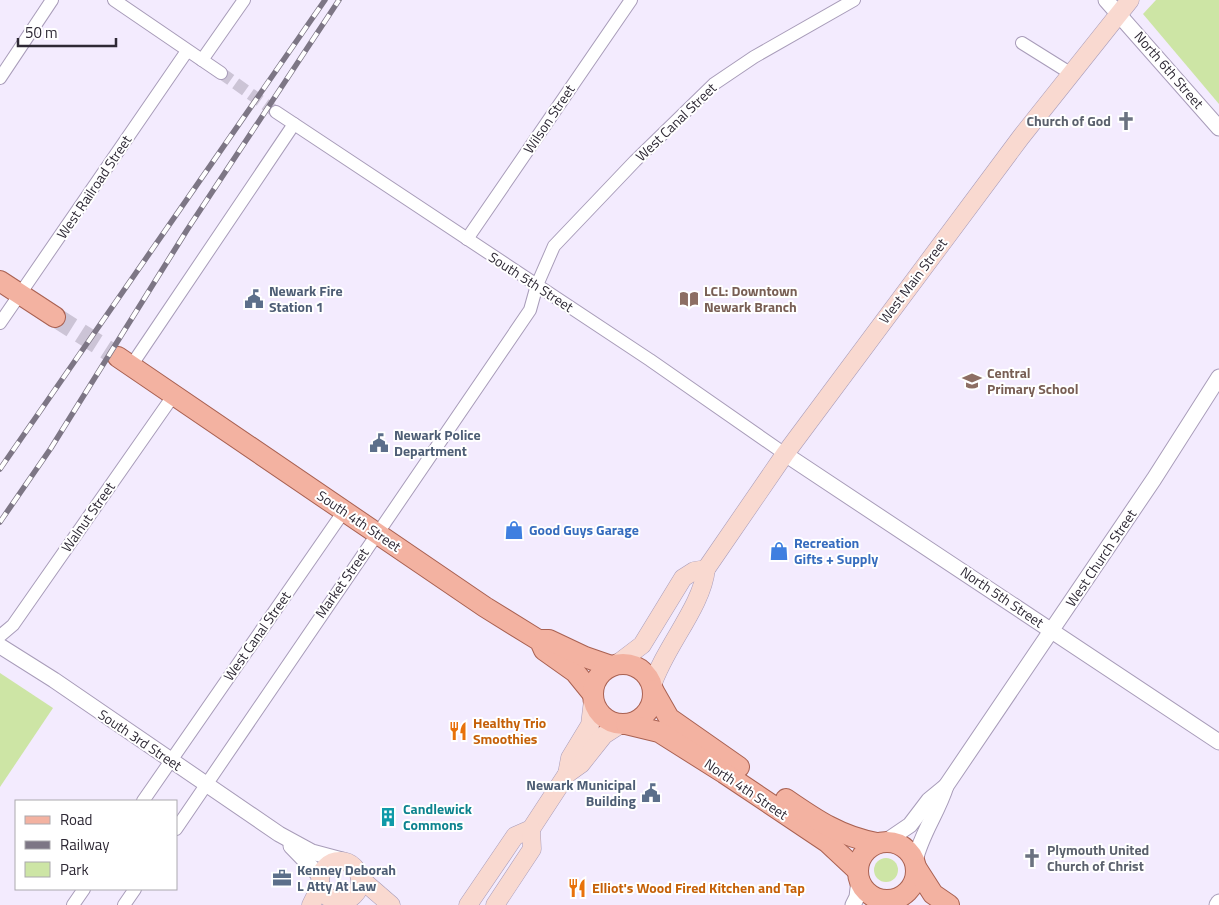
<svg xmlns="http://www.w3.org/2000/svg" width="1219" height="905" font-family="'Titillium Web',sans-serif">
	<rect width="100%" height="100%" fill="#f3ebfe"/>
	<!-- green -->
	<g fill="#cde5a5">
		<polygon points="1156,0 1219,0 1219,104 1143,14"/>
		<polygon points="0,673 53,708 0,787"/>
		<circle cx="886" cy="870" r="12"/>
	</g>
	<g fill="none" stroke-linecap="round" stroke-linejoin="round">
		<!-- minor-tunnel -->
		<polyline stroke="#ccc4d6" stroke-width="12" stroke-dasharray="12 6" stroke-linecap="butt" points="221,73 276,112"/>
		<!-- primary-tunnel -->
		<polyline stroke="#ccc4d6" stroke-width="20" stroke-dasharray="20 10" stroke-linecap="butt" points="55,317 118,357"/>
		<!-- minor casing -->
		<g stroke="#a89cb9" stroke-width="14">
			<g id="minor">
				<polyline points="114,0 221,73"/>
				<polyline points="1022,43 1070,73"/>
				<polyline points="202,60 244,0"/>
				<polyline points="0,78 52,0"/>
				<polyline points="276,112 650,360 785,454"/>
				<polyline points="467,239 631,0"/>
				<polyline points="0,323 187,51"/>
				<polyline points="131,366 294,124"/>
				<polyline points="0,636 13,625 173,396"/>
				<polyline points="143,801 344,511"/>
				<polyline points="176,829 530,310 537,285 554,246 635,161 714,84 754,57 854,0"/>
				<polyline points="73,905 84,889"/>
				<polyline points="124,905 135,889"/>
			</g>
		</g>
		<!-- tertiary casing -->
		<g stroke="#a89cb9" stroke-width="17">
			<g id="tertiary">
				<polyline points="1106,0 1219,128"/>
				<polyline points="785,454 1219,742"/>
				<polyline points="0,646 54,680 279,834 312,852 342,860"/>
				<polyline points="885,842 910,825 929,800 946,786"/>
				<polyline points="291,846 321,877"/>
				<path d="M915,861C921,834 938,812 946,786L1154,479L1219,377"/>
				<polyline points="853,905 857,897 859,880"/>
				<polyline points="880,905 887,900"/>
				<polyline points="1217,905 1219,902"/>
			</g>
		</g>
		<!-- secondary casing -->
		<g stroke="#a89cb9" stroke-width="19">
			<g id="secondary">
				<polyline points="706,569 785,454 1021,137 1130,0"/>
				<polyline points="617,664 642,645 683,578 694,571 706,569"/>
				<path d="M652,686C665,646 702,607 706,569"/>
				<polyline points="567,774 570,758 590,725 593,700"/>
				<circle cx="340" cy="881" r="20"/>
				<polyline points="361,879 391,905"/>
				<polyline points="311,905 321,885"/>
				<polyline points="468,905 515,836 531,829 567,774 581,764 604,735 621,724"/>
				<polyline points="495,905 532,849 531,829"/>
			</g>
		</g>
		<!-- primary casing -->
		<g stroke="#a96152" stroke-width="22">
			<g id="primary">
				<polyline points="0,281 55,317"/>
				<polyline points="118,357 485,607 540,641 544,650 575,672 592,693"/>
				<polyline points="542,640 549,640 585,657 611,666"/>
				<circle cx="623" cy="694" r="30"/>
				<polyline points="653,690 669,718 739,767"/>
				<polyline points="626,724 659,732 724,773 827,842 858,871"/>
				<path d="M786,799C815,819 841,837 877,843"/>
				<circle cx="887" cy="871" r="29"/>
				<polyline points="917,869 933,894 949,905"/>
			</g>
		</g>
		<!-- minor -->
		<use href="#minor" stroke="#fff" stroke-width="12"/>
		<!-- tertiary -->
		<use href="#tertiary" stroke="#fff" stroke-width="15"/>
		<!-- secondary -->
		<use href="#secondary" stroke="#f9d9d0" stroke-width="18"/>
		<!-- primary -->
		<use href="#primary" stroke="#f3b2a1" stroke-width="20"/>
		<!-- rail casing -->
		<g stroke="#7d7685" stroke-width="5.5">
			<g id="rail">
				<polyline points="0,469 325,0"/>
				<polyline points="0,522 51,448 187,230 339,0"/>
			</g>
		</g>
		<!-- rail -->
		<use href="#rail" stroke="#fff" stroke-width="4" stroke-dasharray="11" stroke-linecap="butt"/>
	</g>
	<!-- icons -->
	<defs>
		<g id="church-bare" transform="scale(1.5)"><path d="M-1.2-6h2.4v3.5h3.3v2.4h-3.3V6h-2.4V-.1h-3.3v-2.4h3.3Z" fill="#6b7280" stroke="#fff" stroke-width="2.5" paint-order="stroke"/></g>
		<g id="civic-bare" transform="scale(1.5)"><path d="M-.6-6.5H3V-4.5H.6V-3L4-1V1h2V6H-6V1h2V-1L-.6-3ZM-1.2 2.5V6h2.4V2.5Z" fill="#5c6f8a" stroke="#fff" stroke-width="2.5" paint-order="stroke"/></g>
		<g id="library-bare" transform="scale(1.5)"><path d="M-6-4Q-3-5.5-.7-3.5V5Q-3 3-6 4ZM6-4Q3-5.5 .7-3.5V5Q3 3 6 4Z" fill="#8d6e63" stroke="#fff" stroke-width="2.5" paint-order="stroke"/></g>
		<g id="school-bare" transform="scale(1.5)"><path d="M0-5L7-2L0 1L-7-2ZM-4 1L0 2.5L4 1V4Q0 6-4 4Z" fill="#8d6e63" stroke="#fff" stroke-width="2.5" paint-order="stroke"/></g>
		<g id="shop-bare" transform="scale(1.5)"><path d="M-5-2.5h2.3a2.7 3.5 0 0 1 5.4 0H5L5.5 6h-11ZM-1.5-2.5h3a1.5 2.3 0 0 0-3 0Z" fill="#3f7fe0" stroke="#fff" stroke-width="2.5" paint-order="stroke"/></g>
		<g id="restaurant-bare" transform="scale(1.5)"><path d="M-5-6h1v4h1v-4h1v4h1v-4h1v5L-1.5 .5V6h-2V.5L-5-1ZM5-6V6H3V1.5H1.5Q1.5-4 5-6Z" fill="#e8710a" stroke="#fff" stroke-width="2.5" paint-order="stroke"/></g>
		<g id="building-bare" transform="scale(1.5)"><path d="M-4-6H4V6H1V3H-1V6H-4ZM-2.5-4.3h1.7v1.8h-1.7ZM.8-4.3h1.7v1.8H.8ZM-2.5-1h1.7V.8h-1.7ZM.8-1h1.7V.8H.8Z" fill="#0f9aa8" stroke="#fff" stroke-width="2.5" paint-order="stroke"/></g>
		<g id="office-bare" transform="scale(1.5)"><path d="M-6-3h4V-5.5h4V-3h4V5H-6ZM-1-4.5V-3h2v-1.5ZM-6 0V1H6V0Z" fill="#5c6f8a" stroke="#fff" stroke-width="2.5" paint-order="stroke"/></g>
	</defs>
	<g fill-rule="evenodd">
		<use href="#church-bare" x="1126" y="121"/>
		<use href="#civic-bare" x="254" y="299"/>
		<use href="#library-bare" x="689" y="299"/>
		<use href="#school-bare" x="972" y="381"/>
		<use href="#civic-bare" x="379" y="443"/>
		<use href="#shop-bare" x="514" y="530"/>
		<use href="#shop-bare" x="779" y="551"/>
		<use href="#restaurant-bare" x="458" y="731"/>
		<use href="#civic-bare" x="651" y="793"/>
		<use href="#building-bare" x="388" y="817"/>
		<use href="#church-bare" x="1032" y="858"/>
		<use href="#office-bare" x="282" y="878"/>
		<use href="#restaurant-bare" x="577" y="888"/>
	</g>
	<g text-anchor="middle" stroke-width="4" stroke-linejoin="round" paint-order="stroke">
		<!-- street labels -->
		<g font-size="14" fill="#2e2935" stroke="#fff">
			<text transform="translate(1169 70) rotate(49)" y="5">North 6th Street</text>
			<text transform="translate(549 119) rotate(-56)" y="5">Wilson Street</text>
			<text transform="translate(676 122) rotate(-44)" y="5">West Canal Street</text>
			<text transform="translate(94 187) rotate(-56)" y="5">West Railroad Street</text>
			<text transform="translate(913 281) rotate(-53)" y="5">West Main Street</text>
			<text transform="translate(531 282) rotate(33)" y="5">South 5th Street</text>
			<text transform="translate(88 517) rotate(-55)" y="5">Walnut Street</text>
			<text transform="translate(359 521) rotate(34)" y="5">South 4th Street</text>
			<text transform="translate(1101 558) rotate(-56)" y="5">West Church Street</text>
			<text transform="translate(342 583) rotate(-55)" y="5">Market Street</text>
			<text transform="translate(1002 597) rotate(34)" y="5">North 5th Street</text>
			<text transform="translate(257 636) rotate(-55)" y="5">West Canal Street</text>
			<text transform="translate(140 740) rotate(34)" y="5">South 3rd Street</text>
			<text transform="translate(746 789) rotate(34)" y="5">North 4th Street</text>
		</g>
		<!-- worship labels -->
		<g font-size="14" font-weight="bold" fill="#5b616d" stroke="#fff" text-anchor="end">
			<text x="1111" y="126">Church of God</text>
			<text x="1047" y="855" text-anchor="start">Plymouth United<tspan x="1047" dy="16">Church of Christ</tspan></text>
		</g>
		<!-- service labels -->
		<g font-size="14" font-weight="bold" fill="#4e5e75" stroke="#fff" text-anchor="start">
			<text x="269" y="296">Newark Fire<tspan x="269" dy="16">Station 1</tspan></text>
			<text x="394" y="440">Newark Police<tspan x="394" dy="16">Department</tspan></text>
			<text x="636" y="790" text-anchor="end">Newark Municipal<tspan x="636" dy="16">Building</tspan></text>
			<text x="297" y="875">Kenney Deborah<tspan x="297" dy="16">L Atty At Law</tspan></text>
		</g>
		<!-- education labels -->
		<g font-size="14" font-weight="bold" fill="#785e54" stroke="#fff" text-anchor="start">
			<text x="704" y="296">LCL: Downtown<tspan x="704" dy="16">Newark Branch</tspan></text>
			<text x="987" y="378">Central<tspan x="987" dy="16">Primary School</tspan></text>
		</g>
		<!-- shop labels -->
		<g font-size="14" font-weight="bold" fill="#366cbe" stroke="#fff" text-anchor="start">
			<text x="529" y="535">Good Guys Garage</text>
			<text x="794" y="548">Recreation<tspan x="794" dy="16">Gifts + Supply</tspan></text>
		</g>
		<!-- food labels -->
		<g font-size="14" font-weight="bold" fill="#c56008" stroke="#fff" text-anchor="start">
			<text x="473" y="728">Healthy Trio<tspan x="473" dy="16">Smoothies</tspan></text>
			<text x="592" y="893">Elliot's Wood Fired Kitchen and Tap</text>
		</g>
		<!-- culture labels -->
		<g font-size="14" font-weight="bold" fill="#0d838f" stroke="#fff" text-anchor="start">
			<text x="403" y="814">Candlewick<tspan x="403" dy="16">Commons</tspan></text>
		</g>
	</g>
	<!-- legend -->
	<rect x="15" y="800" width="162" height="90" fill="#ffffff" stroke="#aba9ae"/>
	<rect x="25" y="816" width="25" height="8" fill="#f3b2a1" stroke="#aba9ae"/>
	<text x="60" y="825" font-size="15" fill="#2e2935">Road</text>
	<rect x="25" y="841" width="25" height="8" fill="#7d7685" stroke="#aba9ae"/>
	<text x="60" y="850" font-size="15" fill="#2e2935">Railway</text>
	<rect x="25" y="862" width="25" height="15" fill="#cde5a5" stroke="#aba9ae"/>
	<text x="60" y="875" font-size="15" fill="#2e2935">Park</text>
	<!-- scale -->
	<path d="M18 38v8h98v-8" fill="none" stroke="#2e2935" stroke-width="2.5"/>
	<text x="25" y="38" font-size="15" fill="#2e2935" stroke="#ffffff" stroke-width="4" paint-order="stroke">50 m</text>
</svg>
